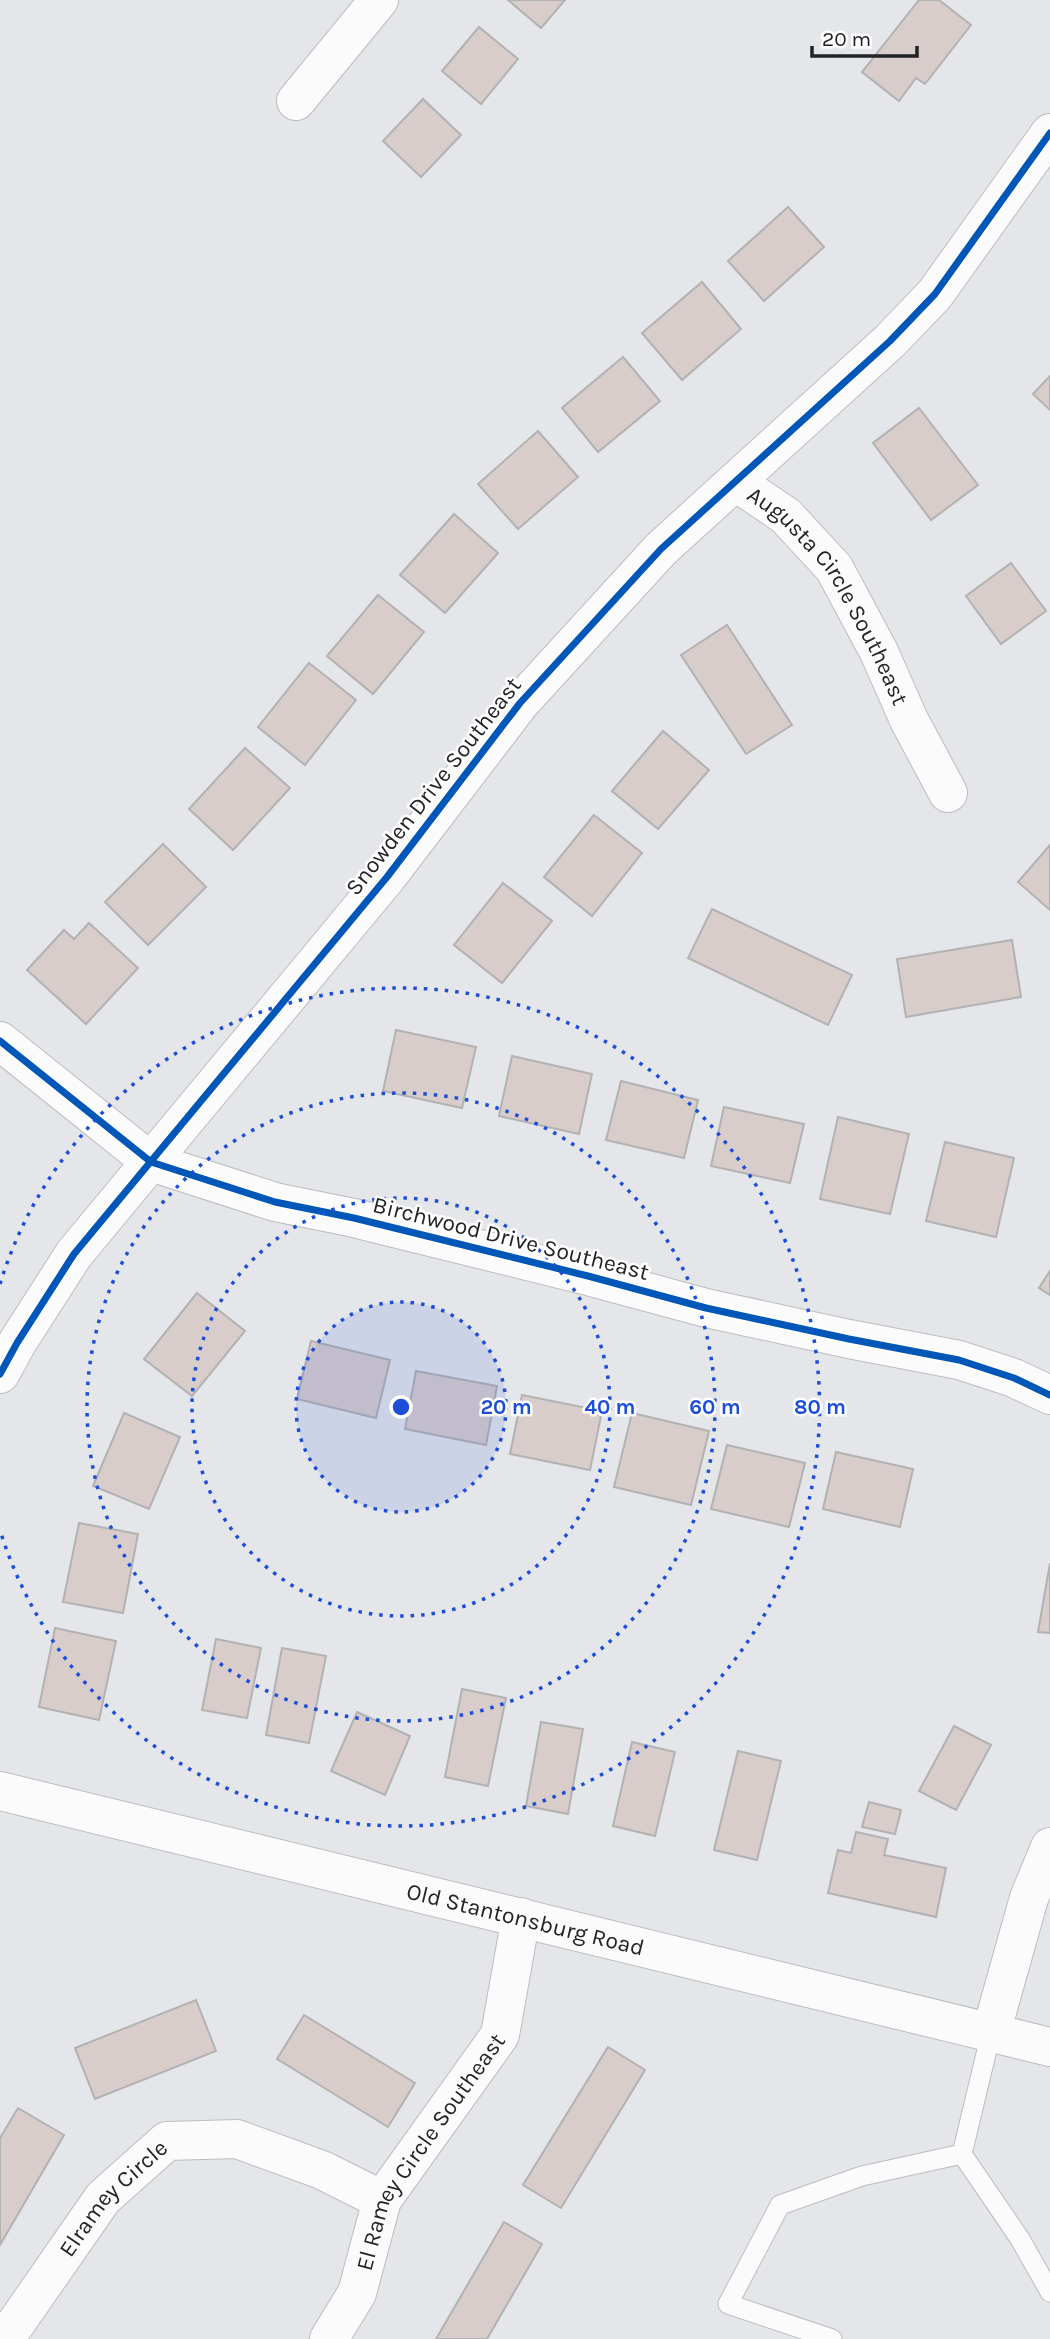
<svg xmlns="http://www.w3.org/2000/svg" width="1050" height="2339" font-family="Karla,sans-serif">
	<rect width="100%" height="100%" fill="#e4e6e9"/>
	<!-- building -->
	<g fill="#d8cdcb" stroke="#b2b2b3" stroke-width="2">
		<polygon points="508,0 565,0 541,28"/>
		<polygon points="919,0 939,0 971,25 925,84 916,78 899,101 862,72"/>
		<polygon points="479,27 518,59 481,104 442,71"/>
		<polygon points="423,99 461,135 421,177 383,141"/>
		<polygon points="788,207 824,247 764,301 728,261"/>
		<polygon points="702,282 741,329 682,380 642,333"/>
		<polygon points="623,357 660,401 598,452 562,408"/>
		<polygon points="1050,376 1050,410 1033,394"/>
		<polygon points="919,408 978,485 931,520 873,443"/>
		<polygon points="538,431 578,477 518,529 478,484"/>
		<polygon points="454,514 498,553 445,613 400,575"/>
		<polygon points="1011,563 1046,611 1001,644 966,596"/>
		<polygon points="378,595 424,632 373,694 327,656"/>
		<polygon points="727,625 792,725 746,754 681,655"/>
		<polygon points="309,663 356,700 305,765 258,727"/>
		<polygon points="663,731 709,770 658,829 612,791"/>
		<polygon points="245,748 290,788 233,850 189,809"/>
		<polygon points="594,815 642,853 592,916 544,877"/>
		<polygon points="163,844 206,887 148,945 105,902"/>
		<polygon points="1050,845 1050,910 1018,882"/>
		<polygon points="503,883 552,921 502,983 454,945"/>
		<polygon points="712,909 852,975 828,1025 688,958"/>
		<polygon points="89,923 138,968 86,1024 27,970 64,930 74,939"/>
		<polygon points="1012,940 1021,997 906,1017 897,959"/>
		<polygon points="396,1030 476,1047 462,1108 383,1091"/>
		<polygon points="512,1056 592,1074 579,1134 499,1116"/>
		<polygon points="621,1081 698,1100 684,1158 606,1140"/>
		<polygon points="724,1107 804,1124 790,1183 711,1166"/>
		<polygon points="838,1117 909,1134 890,1214 820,1199"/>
		<polygon points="945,1142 1014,1158 996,1237 926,1221"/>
		<polygon points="1050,1271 1050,1295 1039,1288"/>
		<polygon points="197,1293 245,1331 192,1396 144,1359"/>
		<polygon points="311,1341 390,1360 376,1418 297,1399"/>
		<polygon points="416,1371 497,1386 486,1445 405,1429"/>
		<polygon points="522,1395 602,1411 590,1470 510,1454"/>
		<polygon points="124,1413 180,1437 149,1509 93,1486"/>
		<polygon points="632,1413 709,1431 691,1505 614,1487"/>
		<polygon points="727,1445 805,1463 789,1527 711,1509"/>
		<polygon points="836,1452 913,1469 900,1527 823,1509"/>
		<polygon points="79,1523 138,1534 123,1613 63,1602"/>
		<polygon points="1050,1563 1050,1633 1038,1632"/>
		<polygon points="55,1628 116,1641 99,1720 39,1707"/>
		<polygon points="216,1639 261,1648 247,1718 202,1710"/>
		<polygon points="282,1648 326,1656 309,1743 266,1735"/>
		<polygon points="462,1689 506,1698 488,1786 445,1777"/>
		<polygon points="357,1712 410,1736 385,1795 331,1771"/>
		<polygon points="541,1722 583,1729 568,1814 526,1806"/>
		<polygon points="954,1726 991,1745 956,1810 919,1791"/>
		<polygon points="632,1742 675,1752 655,1836 613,1826"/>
		<polygon points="738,1751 781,1761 757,1860 714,1850"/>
		<polygon points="869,1802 901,1810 895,1834 862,1827"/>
		<polygon points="856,1832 888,1839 884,1855 946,1868 936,1917 828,1893 838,1850 851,1853"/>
		<polygon points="196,2000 216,2051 95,2099 75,2048"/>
		<polygon points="304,2015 415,2083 388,2127 277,2059"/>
		<polygon points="608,2047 645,2070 561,2208 523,2185"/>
		<polygon points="18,2108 64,2135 0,2245 0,2138"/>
		<polygon points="504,2222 542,2244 487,2339 436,2339"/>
	</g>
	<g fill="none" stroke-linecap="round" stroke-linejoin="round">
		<!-- lane casing -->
		<g stroke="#bbbdbf" stroke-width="21">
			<g id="lane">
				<polyline points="962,2154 1020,2239 1050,2292"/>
				<polyline points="832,2339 728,2304 780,2205 862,2176 962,2154 991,2033"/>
			</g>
		</g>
		<!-- street casing -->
		<g stroke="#bbbdbf" stroke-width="40">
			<g id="street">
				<polyline points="296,101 379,0"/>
				<path id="s1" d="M736,482L786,516L834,568L879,652L909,720L948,793"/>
				<polyline points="0,1041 151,1162 275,1202 354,1218 588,1276 706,1308 849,1339 959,1360 1014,1378 1050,1395"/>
				<polyline points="0,1374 17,1343 74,1254 387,877 520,703 661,549 890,341 935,294 1050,133"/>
				<polyline points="991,2033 1029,1898 1050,1847"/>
				<path id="s2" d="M0,2336L12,2329L103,2198L167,2141L237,2139L322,2170L382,2200"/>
				<path id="s3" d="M329,2339L357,2293L382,2200L500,2035L521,1917"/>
			</g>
		</g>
		<!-- secondary casing -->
		<g stroke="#bbbdbf" stroke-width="40">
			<g id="secondary">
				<path id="s4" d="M0,1791L1050,2047"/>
			</g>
		</g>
		<!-- lane -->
		<use href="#lane" stroke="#fbfbfc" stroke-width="19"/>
		<!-- street -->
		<use href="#street" stroke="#fbfbfc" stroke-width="38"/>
		<!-- secondary -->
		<use href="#secondary" stroke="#fbfbfc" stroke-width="38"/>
		<!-- cycleway casing -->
		<g stroke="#fff" stroke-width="11">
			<g id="cycleway">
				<polyline points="0,1041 151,1162 275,1202 354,1218 588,1276 706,1308 849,1339 959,1360 1014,1378 1050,1395"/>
				<polyline points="0,1374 17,1343 74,1254 387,877 520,703 661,549 890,341 935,294 1050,133"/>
			</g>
		</g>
		<!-- cycleway -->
		<use href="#cycleway" stroke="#0057b8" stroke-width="7"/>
	</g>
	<!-- distance rings -->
	<circle cx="401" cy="1407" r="105" fill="#1d4ed8" fill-opacity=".12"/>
	<g fill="none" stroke="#1d4ed8" stroke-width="3.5" stroke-dasharray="3.5 7">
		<circle cx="401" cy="1407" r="105"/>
		<circle cx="401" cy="1407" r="209"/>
		<circle cx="401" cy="1407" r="314"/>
		<path d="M0 1284A419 419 0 1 1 0 1530"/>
	</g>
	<g text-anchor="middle" stroke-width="5" stroke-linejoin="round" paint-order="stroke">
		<!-- street labels -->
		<g font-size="23" fill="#212324" stroke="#fff">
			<text dy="8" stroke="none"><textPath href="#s1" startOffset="150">Augusta Circle Southeast</textPath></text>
			<text transform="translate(433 786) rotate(-52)" y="8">Snowden Drive Southeast</text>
			<text transform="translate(511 1238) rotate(14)" y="8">Birchwood Drive Southeast</text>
			<text dy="8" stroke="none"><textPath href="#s4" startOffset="541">Old Stantonsburg Road</textPath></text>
			<text dy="8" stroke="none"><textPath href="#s3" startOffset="215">El Ramey Circle Southeast</textPath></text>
			<text dy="8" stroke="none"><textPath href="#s2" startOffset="180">Elramey Circle</textPath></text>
		</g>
	</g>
	<circle cx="401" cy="1407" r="10" fill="#1d4ed8" stroke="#fff" stroke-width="3.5"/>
	<g font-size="21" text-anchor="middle" font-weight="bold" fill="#1d4ed8" stroke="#fff" stroke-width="5" stroke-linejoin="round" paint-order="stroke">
		<text x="506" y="1414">20 m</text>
		<text x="610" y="1414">40 m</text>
		<text x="715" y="1414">60 m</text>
		<text x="820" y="1414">80 m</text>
	</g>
	<!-- scale -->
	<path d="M812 46v10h105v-10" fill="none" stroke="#212324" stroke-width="3.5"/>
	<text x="822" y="46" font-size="21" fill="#212324" stroke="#ffffff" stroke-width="5" paint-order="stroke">20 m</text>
</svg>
